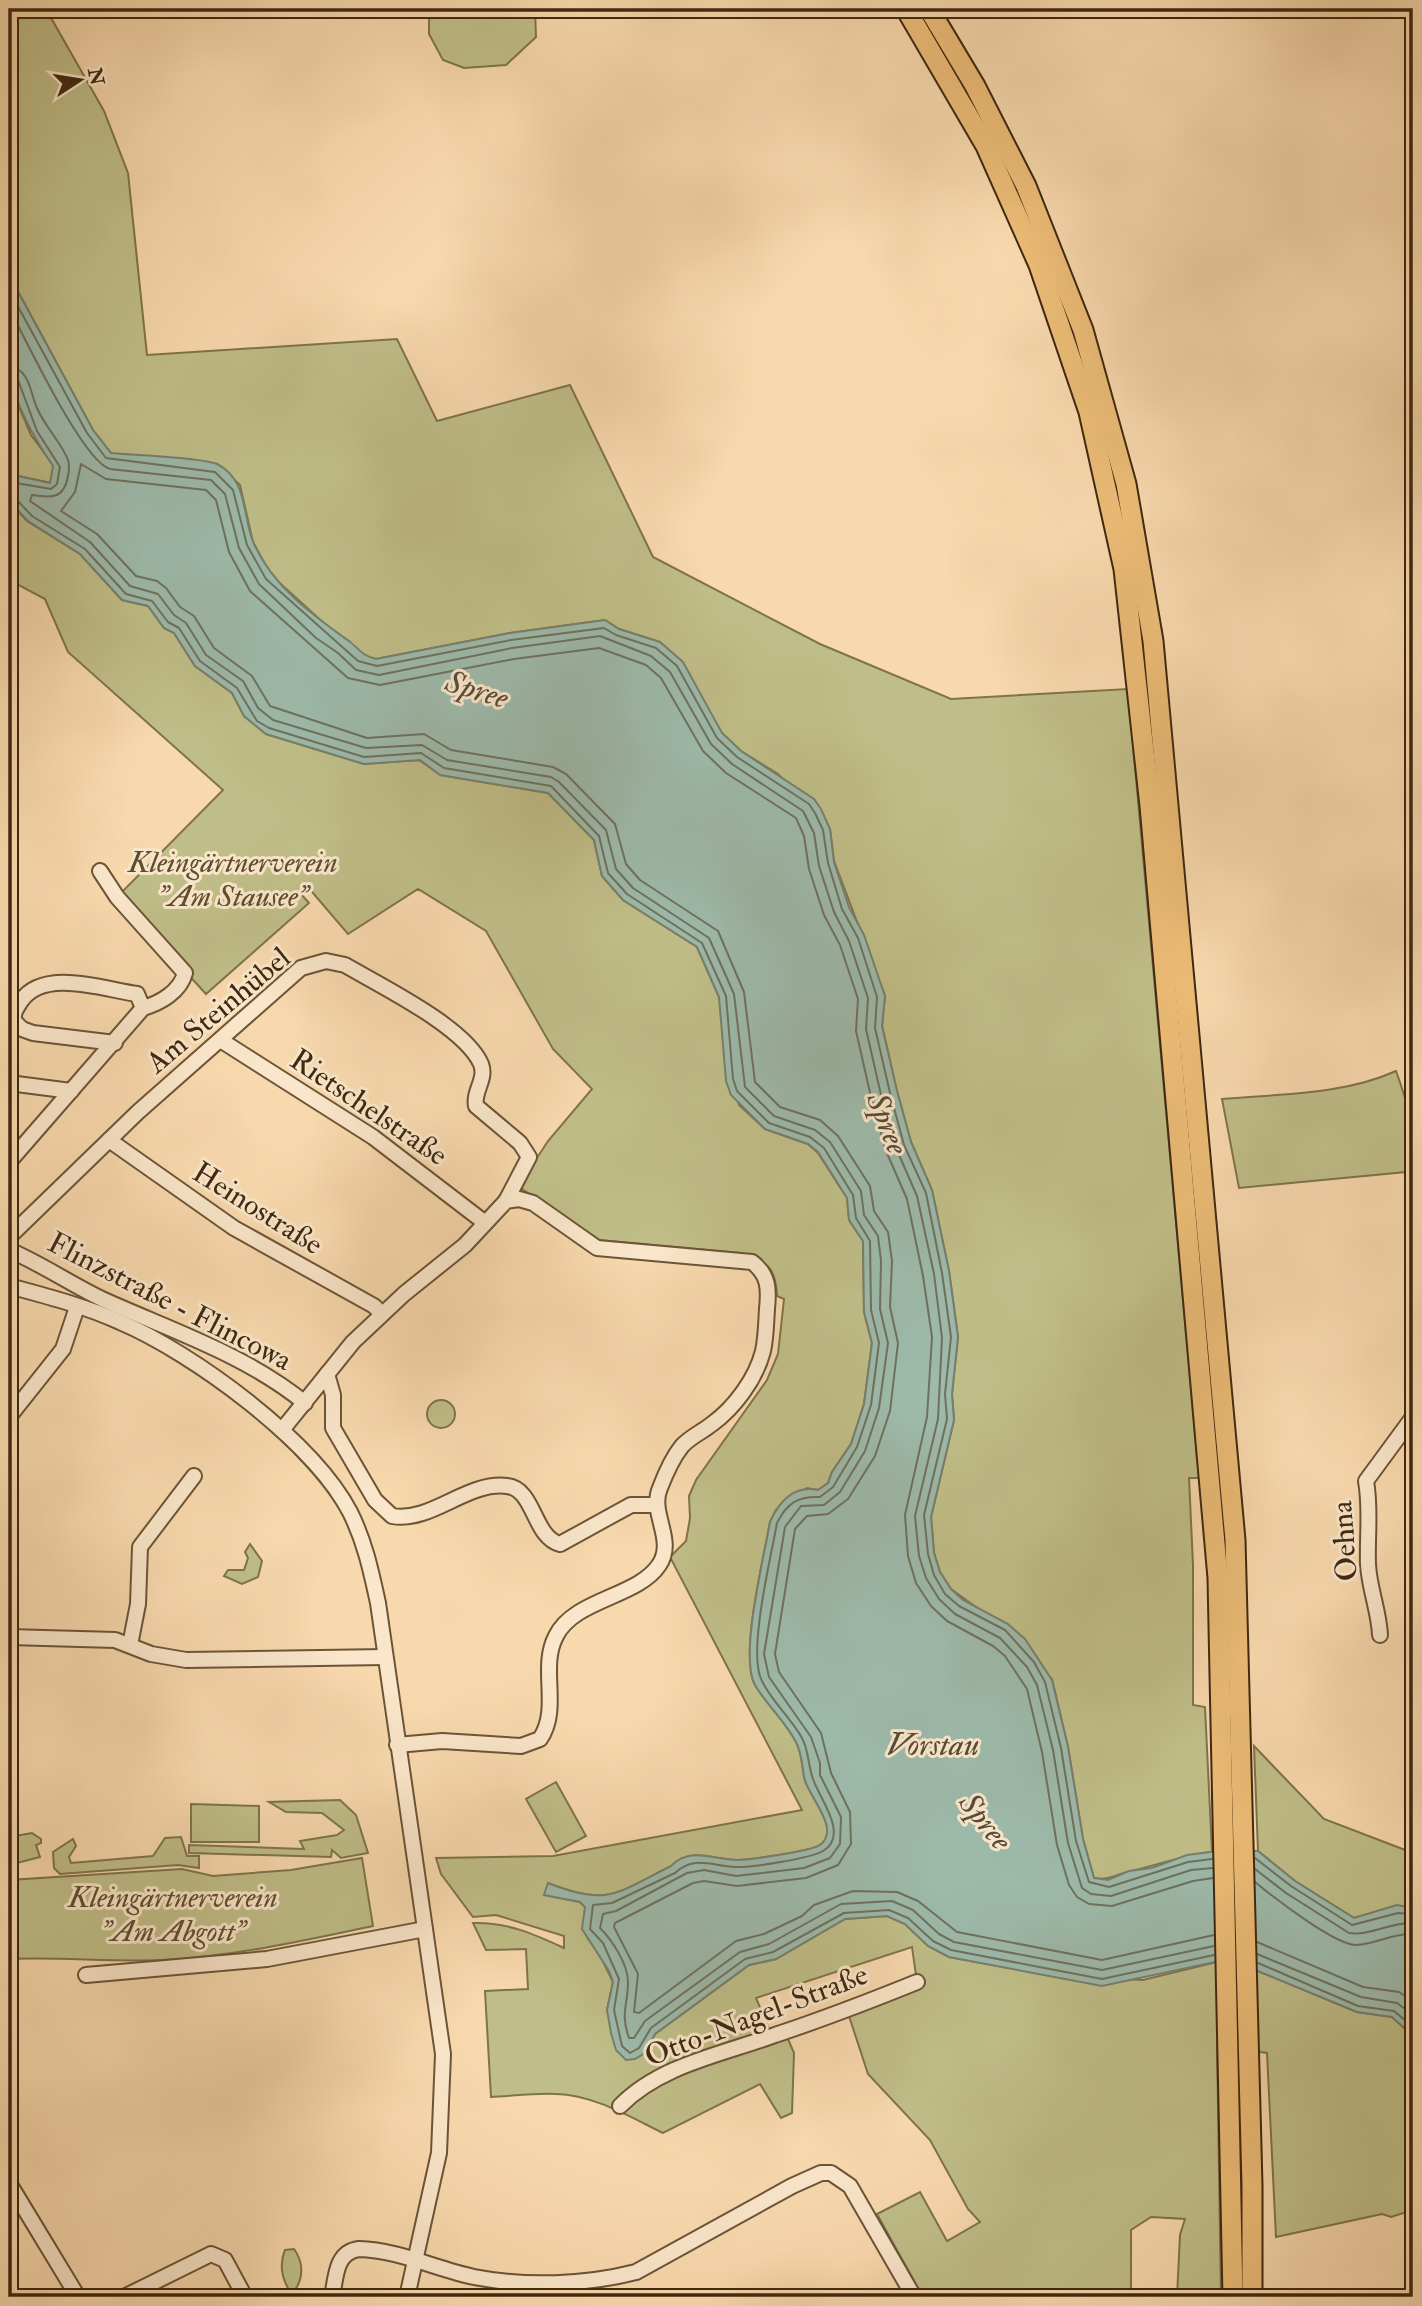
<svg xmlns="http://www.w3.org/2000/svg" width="1422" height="2306" font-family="'IM FELL Double Pica',serif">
	<rect width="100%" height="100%" fill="#f8d9ad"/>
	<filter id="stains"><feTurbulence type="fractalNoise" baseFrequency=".00286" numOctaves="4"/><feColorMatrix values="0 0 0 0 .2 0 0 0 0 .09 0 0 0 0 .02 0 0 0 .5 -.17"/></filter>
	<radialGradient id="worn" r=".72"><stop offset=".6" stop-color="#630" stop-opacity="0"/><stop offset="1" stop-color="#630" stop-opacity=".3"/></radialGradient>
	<!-- green -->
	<g fill="#c0be88" stroke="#7f734c" stroke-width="2">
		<path d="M9,9H46L104,111L128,173L147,355L397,339L437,421L570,385L653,557L820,644L951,699L1128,689L1199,1478H1189L1193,1565V1705L1205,1707L1212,1852C1184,1855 1158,1865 1131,1871C1116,1874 1110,1881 1094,1878L1083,1839L1068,1747L1052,1679L980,1610L951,1589L940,1572L934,1553L931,1517L954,1420L952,1394L958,1337L949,1271L932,1190L911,1142L897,1091L882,1026L885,996L834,861L830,829L778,774L741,751L722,733L660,642L619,629L605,620L510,633L376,659L361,655L349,641L327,626L271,575L253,542L240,485L217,464L181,543L93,430L9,275Z"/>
		<polygon points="429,9 535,9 536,37 506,65 464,68 443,60 429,34"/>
		<polygon points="9,374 14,395 31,435 54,466 51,483 18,476 9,465"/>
		<path d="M9,502L27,521L80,554L122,600L148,606L164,628L174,633L195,666L232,693L244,716L266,734L364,764L419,760L441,775L548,793L594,840L602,876L623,900L697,947L719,997L739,1105L765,1129L808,1144L818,1153L847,1198L849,1220L863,1241L864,1312L872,1343L864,1404L851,1444L832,1472L828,1483L818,1490L807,1488L776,1510L770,1522C764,1558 739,1655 755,1685C767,1705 785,1721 796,1742C802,1753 802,1765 804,1777C807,1795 842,1829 820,1845C812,1851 750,1860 737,1860C713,1860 690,1846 672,1866C617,1893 608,1907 548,1883L545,1895L580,1902L585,1907L588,1939L596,1947L613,1982L607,2010L617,2050L645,2053L655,2034L749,1965L776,1959L845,1919L887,1916L905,1924L928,1946L949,1957L1051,1976L1143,1980L1229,1959L1357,2012L1392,2017L1413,2036V2210L1391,2217L1382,2214L1276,2237L1267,2053L1230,2048L1217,2042L1221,2297H1177L1180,2235L1185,2219L1151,2217L1131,2230V2297H923L877,2214L920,2192L947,2241L980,2222L968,2209L930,2140L868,2074L847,2010L917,1982L912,1947L756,1998L772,2036L785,2032L794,2053L792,2113L781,2118L760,2084L663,2133C630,2117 594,2095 556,2094C535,2093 512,2096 491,2097L485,1991L528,1989L526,1949L486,1950L473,1923C507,1922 534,1934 564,1948V1936L496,1915L473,1917L441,1874L436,1858L553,1856L802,1810L670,1557L686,1541L690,1518L689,1496L696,1480L767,1380L778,1354L784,1299L777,1296C776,1268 767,1260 740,1253L599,1240L522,1189L520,1184L548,1141L592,1089L553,1049L486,931L418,889L348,934L307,886L300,893L309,903L206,994L117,897L223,790L68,652L45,599L9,580Z"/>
		<path d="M1396,1071C1406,1098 1422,1147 1406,1172L1239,1188L1222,1099C1280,1094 1343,1095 1396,1071Z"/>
		<circle cx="441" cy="1414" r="14"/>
		<polygon points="250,1544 262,1561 258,1577 242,1584 224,1576 228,1570 244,1570 248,1558 245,1552"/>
		<polygon points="1254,1746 1324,1819 1413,1853 1413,1908 1397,1906 1354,1918 1295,1881 1258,1851"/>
		<polygon points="556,1782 586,1836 556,1852 526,1799"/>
		<polygon points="340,1800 356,1815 368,1853 341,1858 332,1850 331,1857 189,1853 189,1845 304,1849 300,1841 337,1835 344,1830 322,1813 286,1812 269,1802"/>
		<polygon points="191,1804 259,1806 259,1842 191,1842"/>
		<polygon points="32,1833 41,1839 41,1843 36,1845 40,1857 9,1865 9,1837"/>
		<polygon points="181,1837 187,1856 199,1856 199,1868 178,1865 60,1874 54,1868 53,1852 73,1839 76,1846 69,1857 71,1863 153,1856 165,1838"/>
		<path d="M362,1858L373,1926C303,1941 235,1956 163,1960C111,1962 60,1957 9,1959V1880L182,1869L213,1876L291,1870Z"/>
		<path d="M294,2249C303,2261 304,2277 295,2290H289C282,2278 279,2264 285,2250Z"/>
	</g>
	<!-- water -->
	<path fill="#9dbaab" stroke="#77806d" stroke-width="2" d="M9,275L93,430L111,453C132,455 202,457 217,464C249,480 242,518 254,544C273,586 310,613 346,639C360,648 358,654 376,659L510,633L605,620L619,629L660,642L683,662L722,733L741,751L814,799L821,809L830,829L834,862L849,907L864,935L885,996L882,1026L897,1091L911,1142L932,1190L949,1271L958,1337L952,1394L954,1420L931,1517L934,1553L940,1572L951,1589L963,1600L1008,1624L1025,1639L1052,1680L1068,1747L1083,1839L1094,1878L1108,1880L1129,1871L1152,1868L1187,1855L1226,1850L1258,1851L1295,1881L1354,1918L1397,1905L1413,1908V2036L1392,2017L1357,2012L1229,1959L1102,1986L949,1957L928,1946L905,1924L887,1916L845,1919L776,1959L749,1965L655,2034L645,2053L635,2059L626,2060L616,2050L611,2033L607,2010L613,1982L609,1971L582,1929L585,1907L580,1902L544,1895L548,1883C608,1907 617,1893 671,1866C690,1846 713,1860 737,1860C749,1860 812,1851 820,1845C842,1829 807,1795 804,1777C802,1765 802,1753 796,1742C785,1721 767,1705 755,1685C739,1656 764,1558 770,1522C779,1502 794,1485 818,1490L828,1483L832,1472L851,1444L864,1404L872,1343L864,1312L863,1241L849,1220L847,1198L818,1152L808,1144L765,1129L731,1095L726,1081L719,997L697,947L623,900L602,876L594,840L548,793L440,775L420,760L364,764L266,734L244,716L232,693L195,666L174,633L164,628L148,606L122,600L80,554L28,521L9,501V465L18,476L50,483L53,466C33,437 17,408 9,374C4,355 9,298 9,275Z"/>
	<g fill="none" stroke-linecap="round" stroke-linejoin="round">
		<!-- shore -->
		<g stroke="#6e715e" stroke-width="2">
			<polyline points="9,290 87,433 106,458 215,472 233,490 247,545 266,579 358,661 377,666 511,640 604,628 616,635 656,648 677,666 717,738 737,757 809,804 815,813 823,830 828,863 842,909 858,938 877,997 875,1028 890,1093 904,1145 926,1193 942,1273 951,1337 945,1394 947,1419 924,1515 928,1554 934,1575 945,1594 959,1606 1005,1630 1034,1662 1045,1682 1061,1748 1076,1841 1089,1882 1109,1887 1188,1862 1212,1859"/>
			<path d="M9,308C25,338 83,462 110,469L211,480L225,494L239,548L259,584L316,638L338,653L356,670L379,675L512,648L600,636L651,656L670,672L711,744L732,764L803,811L814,833L819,866L834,912L849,941L868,998L866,1029L881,1095L896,1148L917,1196L934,1274L942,1338L938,1419L915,1516L919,1556L926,1578L939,1599L955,1614L1000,1638L1027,1667L1037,1685L1053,1750L1068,1843L1082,1888L1091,1894L1111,1896L1191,1870L1213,1868"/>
			<path d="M9,367C30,368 30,393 37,408C45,427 61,442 68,460C70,466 69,471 68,476C64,499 52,498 32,495L30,501L90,542L130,586L158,594L174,615L186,623L206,655L243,681L258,708L273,720L366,748L422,745L447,760L551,777L559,782L606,830L616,869L633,888L709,938L734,994L745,1087L774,1116L815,1130L830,1142L861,1191L864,1215L878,1236L881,1261L880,1309L888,1343L879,1408L865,1451L840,1492L824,1505L801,1506L785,1527L764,1654L769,1677L811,1737L820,1763V1775L841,1817L840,1844L830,1858L804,1868L736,1876L704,1870L687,1873L616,1911L603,1914L600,1928C612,1940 628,1964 628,1982C628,2006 620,2012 629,2038H634L645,2021L740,1952L769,1944L841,1904L892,1901L913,1910L939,1934L954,1942L1102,1970L1214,1946"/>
			<polyline points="9,376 18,380 37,431 60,467 57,484 51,489 16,483 9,476"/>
			<path d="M9,497L15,498L32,516L85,549L126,594L152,601L168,622L179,628L200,661L237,688L257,721L269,728L364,757L421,753L444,768L551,786L599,836L608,873L627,894L702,943L726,996L733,1079L737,1091L769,1123L810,1137L824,1148L853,1195L856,1218L870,1241L871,1310L879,1343L871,1405L857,1447L833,1487L820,1497C798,1496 787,1503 777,1523C771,1557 747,1654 762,1681C772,1702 791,1718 802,1738C809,1751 808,1766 813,1779C819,1798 850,1835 823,1851C812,1858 750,1868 735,1867C712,1866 694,1855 675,1873L612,1903L593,1905L590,1929L603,1943L619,1979L614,2010L622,2046L630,2053L639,2048L651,2028L745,1959L773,1952L844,1913L889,1910L908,1918L933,1941L951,1950L1102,1979L1214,1955"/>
			<polyline points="1255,1858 1291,1886 1352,1925 1398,1913 1413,1914"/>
			<path d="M1255,1869L1286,1893L1349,1933C1370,1936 1391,1922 1413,1923"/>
			<polyline points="1213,1878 1193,1881 1112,1906 1089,1904 1077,1897 1069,1885 1057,1845 1042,1752 1027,1689 1005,1656 993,1646 947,1621 931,1606 916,1583 908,1556 905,1515 927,1417 932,1337 923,1276 907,1199 886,1151 871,1097 856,1031 858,999 840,945 824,915 809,869 804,836 796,818 726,773 703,751 661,678 646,665 599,648 514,659 380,685 348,678 250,591 229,552 216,500 206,490 106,479 81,464 75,492 61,511 97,534 136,576 157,581 166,588 180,607 194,616 214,648 252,676 270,706 367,738 424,734 451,750 553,767 566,774 615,824 626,864 640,880 718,931 744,992 755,1082 780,1107 820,1120 838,1136 870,1186 874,1211 888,1232 892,1261 890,1307 898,1343 890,1411 875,1456 848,1499 828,1514 807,1516 795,1529 775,1654 779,1672 821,1733 831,1773 850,1812 851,1844 838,1865 806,1878 737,1886 704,1881 693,1883 615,1923 614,1927 638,1974 634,2012 639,2013 736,1941 764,1934 802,1916 814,1905 853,1891 897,1892 918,1901 957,1932 1102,1960 1214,1935"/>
			<path d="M1255,1882C1273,1897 1335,1945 1356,1945C1376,1944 1393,1933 1413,1934"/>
			<polyline points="1257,1942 1363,1987 1399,1992 1413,2001"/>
			<polyline points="1257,1954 1361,1997 1397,2003 1413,2015"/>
			<polyline points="1258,1963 1358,2006 1394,2011 1413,2027"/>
		</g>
		<!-- minor casing -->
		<g stroke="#6c5437" stroke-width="18">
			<g id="minor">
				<polyline points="222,1041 373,1137 484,1222"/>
				<path d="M115,1043L33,1033L22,1029L14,1021C13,1012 16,1009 21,1001C44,968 102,989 137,994L143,1008"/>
				<polyline points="9,1083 71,1091"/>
				<polyline points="109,1140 234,1228 374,1306 382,1314"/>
				<path d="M9,1162L143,1008C160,1003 180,992 185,973L117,897L100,871"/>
				<path d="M9,1237L138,1112L301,968L326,961L345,965C381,986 465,1027 481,1064C487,1079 473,1091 476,1106L520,1143L529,1157L506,1201"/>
				<path d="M9,1250C42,1264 72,1285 104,1300C173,1331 246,1355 305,1403"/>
				<path d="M9,1286C46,1296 85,1306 120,1322C193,1353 313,1441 350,1512C365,1542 371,1571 378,1603L443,2054L439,2153L407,2297"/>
				<path d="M327,1374L333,1395V1428L375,1500L392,1516C431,1523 467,1481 507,1486C535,1489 533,1537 560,1544L631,1505H656"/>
				<polyline points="9,1417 63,1349 77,1307"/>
				<path d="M282,1430L353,1342L404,1294L465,1245L506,1201L519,1199L533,1203L597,1248L752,1262C769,1275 769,1289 767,1309C766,1323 766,1338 763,1351C756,1379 734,1408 712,1424C702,1432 690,1437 682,1446C673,1457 665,1475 660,1488C649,1513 676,1540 659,1565C638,1597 574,1599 556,1636C539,1668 561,1708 540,1739L521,1746L442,1741L397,1745"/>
				<path d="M1380,1635C1379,1611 1369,1588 1368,1564C1367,1535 1371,1509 1366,1481L1413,1417"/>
				<polyline points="9,1637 115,1640 151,1654 186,1660 385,1657"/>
				<polyline points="130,1645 138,1604 140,1547 194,1476"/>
				<polyline points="86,1975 267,1959 425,1929"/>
				<path d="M620,2106C660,2065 723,2054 775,2035C823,2019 870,2001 917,1982"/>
				<polyline points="9,2183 78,2297"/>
				<polyline points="124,2297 211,2254 225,2260 245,2297"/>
				<path d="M332,2297C336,2278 335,2252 359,2249C398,2250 436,2269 474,2277C526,2287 585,2285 636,2272L792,2186L821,2173H831L850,2186L914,2297"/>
			</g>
		</g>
		<!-- highway casing -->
		<g stroke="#3e2810" stroke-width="23">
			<g id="highway">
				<polyline points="906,9 986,146 1039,265 1089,412 1124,569 1150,806 1218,1578 1233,2297"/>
				<polyline points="929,9 975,86 1026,186 1083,330 1126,484 1153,641 1235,1540 1252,2185 1252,2297"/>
			</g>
		</g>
		<!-- minor -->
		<use href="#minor" stroke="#fae6ca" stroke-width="14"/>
		<!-- highway -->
		<use href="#highway" stroke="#ecbc76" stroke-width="19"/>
	</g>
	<g text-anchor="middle" stroke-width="6" stroke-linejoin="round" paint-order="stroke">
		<!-- park labels -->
		<g font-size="30" font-style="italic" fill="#5e4e2e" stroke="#fae6ca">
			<text x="233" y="872">Kleingärtnerverein<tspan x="233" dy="34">"Am Stausee"</tspan></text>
			<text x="173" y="1907">Kleingärtnerverein<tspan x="173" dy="34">"Am Abgott"</tspan></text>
		</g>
		<!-- street labels -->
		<g font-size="30" fill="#3e2810" stroke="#fae6ca">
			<text transform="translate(218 1010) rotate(-40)" y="10">Am Steinhübel</text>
			<text transform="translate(369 1107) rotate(34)" y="10">Rietschelstraße</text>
			<text transform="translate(258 1208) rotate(32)" y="10">Heinostraße</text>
			<text transform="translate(170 1301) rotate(27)" y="10">Flinzstraße - Flincowa</text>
			<text transform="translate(1344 1541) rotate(-94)" y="10">Oehna</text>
			<text transform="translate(756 2015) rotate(-21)" y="10">Otto-Nagel-Straße</text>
		</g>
		<!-- water labels -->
		<g font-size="32" font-style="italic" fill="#564c37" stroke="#fae6ca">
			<text transform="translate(477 689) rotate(17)" y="11">Spree</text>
			<text transform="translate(888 1123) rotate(68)" y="11">Spree</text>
			<text x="933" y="1755">Vorstau</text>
			<text transform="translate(986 1821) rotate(51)" y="11">Spree</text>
		</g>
	</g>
	<!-- margin -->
	<rect width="1422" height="2306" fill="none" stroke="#f8d9ad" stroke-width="35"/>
	<rect x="10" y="10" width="1401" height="2285" fill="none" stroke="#3e2810" stroke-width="3.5"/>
	<rect x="18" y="18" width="1387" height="2271" fill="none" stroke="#3e2810" stroke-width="2"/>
	<!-- north arrow -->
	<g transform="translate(80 80) rotate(78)" stroke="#fae6ca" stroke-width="5" paint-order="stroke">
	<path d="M0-5L12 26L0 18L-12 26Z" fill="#3e2810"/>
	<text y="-10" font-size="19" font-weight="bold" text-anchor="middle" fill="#3e2810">N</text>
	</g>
	<rect width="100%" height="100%" filter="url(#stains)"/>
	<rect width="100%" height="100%" fill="url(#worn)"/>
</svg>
